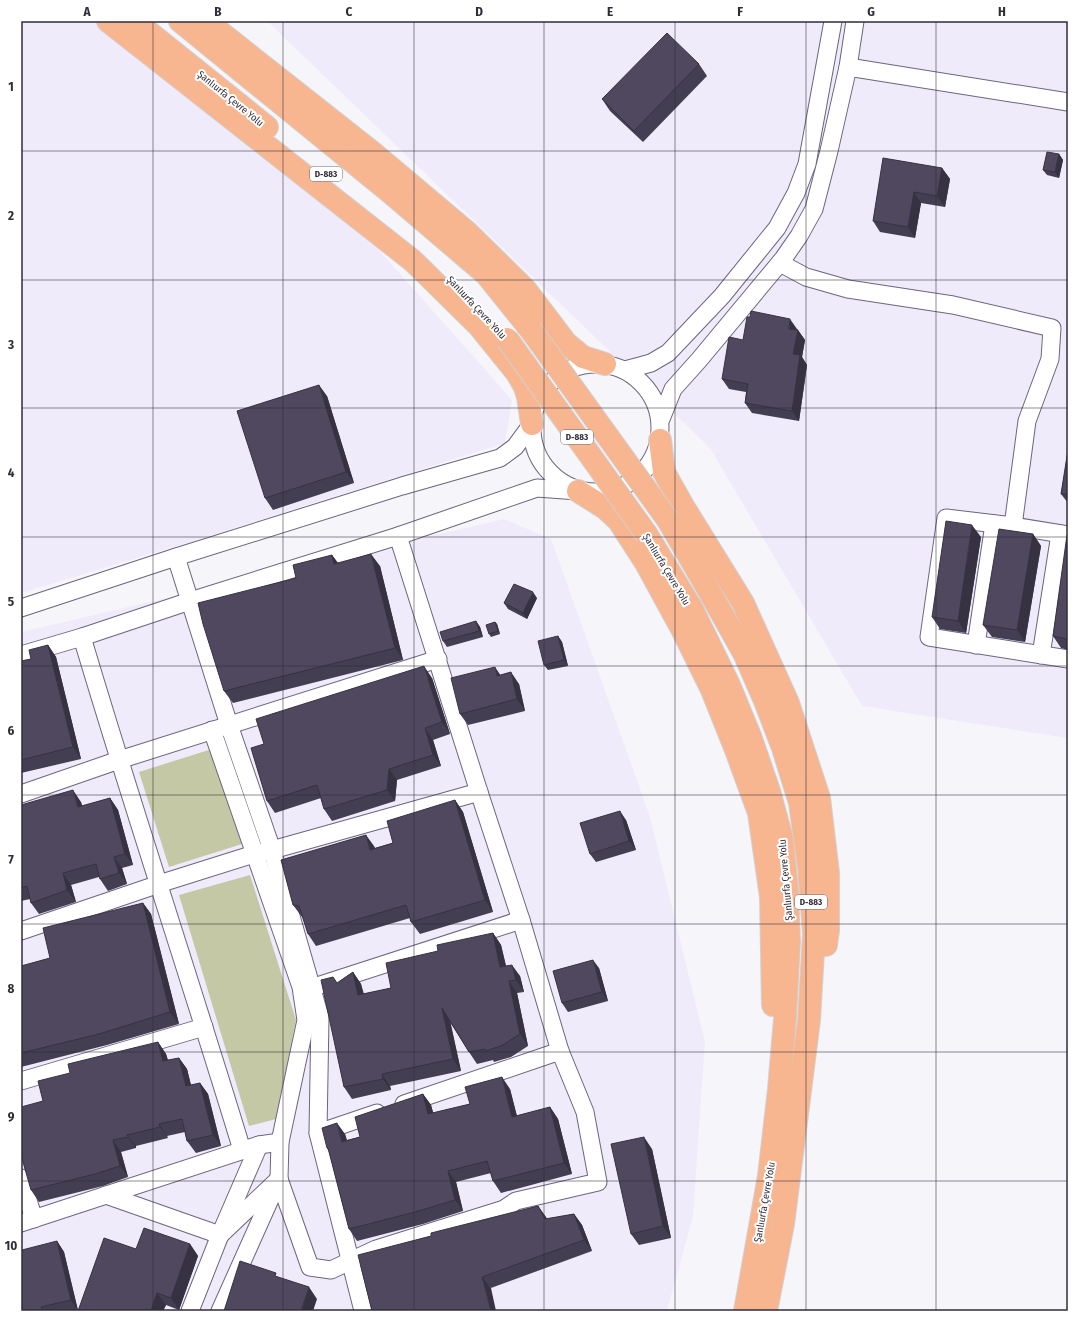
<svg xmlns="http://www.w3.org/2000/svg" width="1089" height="1332" font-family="'Fira Sans Condensed',sans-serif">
	<rect width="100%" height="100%" fill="#f6f5fa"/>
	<!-- built -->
	<g fill="#f0ebfa">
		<polygon points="21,21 103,21 379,250 512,400 505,443 180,545 21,593"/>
		<polygon points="267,21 1068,21 1068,738 862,706 710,448"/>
		<polygon points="504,519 551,539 650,817 705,1042 693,1216 667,1311 21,1311 21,632"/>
	</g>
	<!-- forest -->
	<g fill="#c4c8a5">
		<polygon points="212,749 242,844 169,867 139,772"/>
		<polygon points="250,875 296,1020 276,1119 249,1126 179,895"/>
	</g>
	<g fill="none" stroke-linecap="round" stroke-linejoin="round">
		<!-- minor casing -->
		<g stroke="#6c657e" stroke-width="19">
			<g id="minor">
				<polyline points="848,67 1068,102"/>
				<polyline points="780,263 806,277 848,289 953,305 1052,328 1050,359 1027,421 1013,526"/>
				<circle cx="596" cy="428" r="64"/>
				<polyline points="625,370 651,363 668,353 722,296 777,228 796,193 807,164 833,21"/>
				<polyline points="661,419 673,389 699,360 783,259 799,236 814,209 829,151 848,67 855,21"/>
				<polyline points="1068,535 1013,526 946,518 929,637 1068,659"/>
				<polyline points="398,536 479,792 521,920 560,1051 404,1104"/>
				<polyline points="176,557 229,725 272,850 320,1017 318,1133 363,1311"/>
				<polyline points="21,608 176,557 402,486 500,458 515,447 532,424"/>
				<path d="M82,637C133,809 190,979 242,1150"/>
				<polyline points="976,645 994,524"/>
				<polyline points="21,655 82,637 190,601 398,536 537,488 578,491"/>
				<polyline points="1041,655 1060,534"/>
				<polyline points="212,730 301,987 306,1020 280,1142 279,1179 220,1311"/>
				<polyline points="21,794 119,760 438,659"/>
				<polyline points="21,931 165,882 254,854 272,850 479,792"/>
				<polyline points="314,987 521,920"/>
				<polyline points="21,1081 204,1027"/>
				<polyline points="318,1133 377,1113"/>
				<polyline points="21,1178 34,1219"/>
				<polyline points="106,1195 220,1235 279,1179 310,1267 331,1270 376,1249 504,1209 516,1201 598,1182 585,1112 560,1051"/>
				<polyline points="21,1223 259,1145 280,1142"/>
				<polyline points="190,1311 220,1235 259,1145"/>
			</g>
		</g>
		<!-- highway casing -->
		<g stroke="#d2d1d3" stroke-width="24">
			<g id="highway">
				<polyline points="108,21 413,261 479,326 517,373 525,387 528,397 532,424"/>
				<polyline points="135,21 267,127"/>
				<polyline points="180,21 391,193 486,274 531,330"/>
				<polyline points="206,21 373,153 468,233 525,289 566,343 583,357 605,364"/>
				<polyline points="660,440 664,472 683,506 743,603 788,703 819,798 828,873 828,930 826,945"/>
				<polyline points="578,491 605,508 619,521 646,563 683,631 712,690 736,750 759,813 771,897 773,1005"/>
				<polyline points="668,520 708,589 745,655 765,701 783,748 800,803 809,868 814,934 809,1020 783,1224 766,1311"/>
				<polyline points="647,535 692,609 729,685 750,736 769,791 782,839 787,889 789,942 785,1019 779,1089 769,1176 745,1311"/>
			</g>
		</g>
		<!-- minor -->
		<use href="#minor" stroke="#fff" stroke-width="17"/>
		<!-- highway -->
		<use href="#highway" stroke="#f7b590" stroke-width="22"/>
		<!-- highway-bridge casing -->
		<g stroke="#d2d1d3" stroke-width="24" stroke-linecap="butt">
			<g id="highway-bridge">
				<polyline points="531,330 668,520"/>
				<polyline points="507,339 647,535"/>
			</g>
		</g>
		<!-- highway-bridge -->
		<use href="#highway-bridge" stroke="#f7b590" stroke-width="22"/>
	</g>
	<!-- wall -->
	<g fill="#443e52">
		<polygon points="699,64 707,76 643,142 610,111 602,99"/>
		<polygon points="1059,154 1063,160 1059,178 1047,175 1043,170"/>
		<polygon points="942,168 950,179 945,207 921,203 915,238 880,232 873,221"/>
		<polygon points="797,329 805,340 802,357 807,365 799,421 752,413 745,403 746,392 729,389 722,379 743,340"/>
		<polygon points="327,396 354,483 273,510 265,498"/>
		<polygon points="1068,450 1068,503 1061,494"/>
		<polygon points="1033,534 1041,546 1025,642 992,637 983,625"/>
		<polygon points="1068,536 1068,650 1061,648 1053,636"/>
		<polygon points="981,537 966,633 940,629 932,617"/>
		<polygon points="332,555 338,563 380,566 403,660 233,703 224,691 296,578"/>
		<polygon points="537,598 527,619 508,609 504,603"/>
		<polygon points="476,621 480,627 483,637 447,647 443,641"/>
		<polygon points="495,622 497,624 500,634 491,637 489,634"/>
		<polygon points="558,636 562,642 568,666 548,670 544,665"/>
		<polygon points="48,645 56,657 81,759 21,773 21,661 31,659"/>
		<polygon points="500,675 519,684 525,711 468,725 460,714"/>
		<polygon points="432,678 450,734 433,740 441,766 397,780 395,801 332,821 324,809 321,798 275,813 267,801 264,744"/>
		<polygon points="110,798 118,810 133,865 122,868 127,884 108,891 100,879 99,877 71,885 76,902 39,914 31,903 30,899 21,901 21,805 81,802 82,806"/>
		<polygon points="455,800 463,812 493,912 420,934 411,922 410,918 316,946 308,934 303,917 302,917 293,905 374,846 375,848 393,843"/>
		<polygon points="626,820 636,850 596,862 590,854"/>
		<polygon points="143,903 151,914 179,1024 107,1045 21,1067 21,962 22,966 50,958"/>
		<polygon points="493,933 501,945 506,966 520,976 524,992 517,993 528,1046 511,1057 494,1062 493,1060 477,1064 469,1052 450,1022 461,1071 390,1086 391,1090 352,1099 344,1087 337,983 353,972 361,984 364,994 391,988 438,951"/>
		<polygon points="599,968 608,1001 568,1012 562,1003"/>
		<polygon points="158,1042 166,1054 168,1060 179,1058 187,1069 191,1085 200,1083 208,1094 221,1146 196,1153 187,1141 185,1132 167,1136 168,1138 136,1146 136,1148 121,1152 128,1177 103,1186 39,1202 31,1190 43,1101 70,1073"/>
		<polygon points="510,1089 517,1116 550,1107 558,1119 572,1174 501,1193 493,1181 491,1173 456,1182 463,1211 423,1224 357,1241 349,1229 329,1152 327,1148 345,1134 347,1140 360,1137 423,1094 431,1105 433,1113 470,1104"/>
		<polygon points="652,1149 671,1238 639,1245 631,1234"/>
		<polygon points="538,1206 547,1219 574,1214 582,1225 592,1251 491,1288 431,1236"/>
		<polygon points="57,1241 64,1252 78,1310 136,1249 190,1244 198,1256 179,1310 166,1305 163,1311 21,1311"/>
	</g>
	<!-- shaded-wall -->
	<g fill="#373242">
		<polygon points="1059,154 1063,160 1059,178 1055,172"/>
		<polygon points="942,168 950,179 945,207 937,196"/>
		<polygon points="914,192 921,203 915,238 908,227"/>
		<polygon points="790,319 797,329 796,339 789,329"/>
		<polygon points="798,330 805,340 802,357 807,365 799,421 792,411 793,354"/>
		<polygon points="319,385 327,396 354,483 346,472"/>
		<polygon points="972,525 981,537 966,633 958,621"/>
		<polygon points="1033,534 1041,546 1025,642 1017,630"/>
		<polygon points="371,554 380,566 403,660 395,648"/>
		<polygon points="332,555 340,566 334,564"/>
		<polygon points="533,592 537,598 527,619 523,613"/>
		<polygon points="476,621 480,627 483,637 479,631"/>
		<polygon points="495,622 497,624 500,634 498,631"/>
		<polygon points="558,636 562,642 568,666 564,660"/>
		<polygon points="48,645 56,657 81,759 73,747"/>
		<polygon points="424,666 432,678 450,734 442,722"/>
		<polygon points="495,667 503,679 497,676"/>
		<polygon points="511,672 519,684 525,711 517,699"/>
		<polygon points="425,728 433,740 441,766 433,755"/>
		<polygon points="389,769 397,780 395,801 387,790"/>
		<polygon points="73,790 81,802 86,819 78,807"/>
		<polygon points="110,798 118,810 133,865 125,854"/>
		<polygon points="455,800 463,812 493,912 485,900"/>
		<polygon points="620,811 626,820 636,850 629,841"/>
		<polygon points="366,835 374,846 378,861 370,850"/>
		<polygon points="114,857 122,868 127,884 119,873"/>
		<polygon points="63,873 71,885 76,902 67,890"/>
		<polygon points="143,903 151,914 179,1024 170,1012"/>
		<polygon points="493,933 501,945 509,979 500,967"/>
		<polygon points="593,960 599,968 608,1001 602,992"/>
		<polygon points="512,965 520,976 524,992 516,980"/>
		<polygon points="353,972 361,984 366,1007 358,995"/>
		<polygon points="509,981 517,993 528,1046 520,1034"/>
		<polygon points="442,1008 450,1020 461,1071 453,1059"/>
		<polygon points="158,1042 166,1054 171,1073 163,1061"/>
		<polygon points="179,1058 187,1069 194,1098 186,1086"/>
		<polygon points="382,1074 390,1086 391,1090 383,1079"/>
		<polygon points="502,1077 510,1089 520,1129 512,1117"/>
		<polygon points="200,1083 208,1094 221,1146 213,1135"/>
		<polygon points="423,1094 431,1105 437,1126 428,1114"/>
		<polygon points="550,1107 558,1119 572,1174 564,1163"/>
		<polygon points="337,1123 345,1134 350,1153 342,1142"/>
		<polygon points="159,1124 167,1136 168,1138 160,1127"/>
		<polygon points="127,1135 136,1146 136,1148 128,1137"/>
		<polygon points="644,1137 652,1149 671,1238 663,1226"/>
		<polygon points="113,1140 121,1152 128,1177 120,1166"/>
		<polygon points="448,1171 456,1182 463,1211 455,1200"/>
		<polygon points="538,1206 546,1217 553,1231 545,1219"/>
		<polygon points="574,1214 582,1225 592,1251 584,1240"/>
		<polygon points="57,1241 64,1252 78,1311 71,1300"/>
		<polygon points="190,1244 198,1256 179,1310 171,1298"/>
		<polygon points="482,1277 491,1288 496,1311 491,1311"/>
		<polygon points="309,1287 317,1299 313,1311 301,1311"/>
		<polygon points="157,1293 166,1305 163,1311 151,1311"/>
	</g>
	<!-- building -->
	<g fill="#4f485f" stroke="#373242">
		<polygon points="667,33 699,64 634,131 602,99"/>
		<polygon points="1047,152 1059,154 1055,172 1043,170"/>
		<polygon points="883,158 942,168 937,196 914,192 908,227 873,221"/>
		<polygon points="751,311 790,319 789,329 798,330 793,354 800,355 792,411 745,403 748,384 722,379 729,337 743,340 747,317 750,317"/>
		<polygon points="319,385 346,472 265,498 237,411"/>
		<polygon points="1068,450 1068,494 1061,494"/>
		<polygon points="946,521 972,525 958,621 932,617"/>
		<polygon points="999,529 1033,534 1017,630 983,625"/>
		<polygon points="1067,535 1068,536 1068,643 1066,639 1053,636"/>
		<polygon points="371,554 395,648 224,691 203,624 198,603 296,578 293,565 332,555 334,564"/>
		<polygon points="514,584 533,592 523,613 504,603"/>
		<polygon points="476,621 479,631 443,641 440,632"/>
		<polygon points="495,622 498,631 489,634 486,625"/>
		<polygon points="558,636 564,660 544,665 538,641"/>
		<polygon points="48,645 73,747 21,760 21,661 31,659 29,650"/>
		<polygon points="424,666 442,722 425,728 433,755 389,769 387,790 324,809 317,785 267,801 251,748 264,744 256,719"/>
		<polygon points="495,667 497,676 511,672 517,699 460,714 451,678"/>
		<polygon points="73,790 78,807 110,798 125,854 114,857 119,873 100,879 96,864 63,873 67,890 31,903 27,886 21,888 21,805"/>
		<polygon points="455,800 485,900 411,922 406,905 308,934 299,906 293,905 281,860 366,835 370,850 393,843 387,821"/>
		<polygon points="620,811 629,841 590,854 580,823"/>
		<polygon points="143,903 170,1012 99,1034 21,1053 21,966 50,958 43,928"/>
		<polygon points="493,933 500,967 512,965 516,980 509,981 520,1034 503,1045 486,1051 485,1049 469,1052 442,1008 453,1059 382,1074 383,1079 344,1087 321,980 333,977 337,983 353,972 358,995 391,988 386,963 438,951 437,945"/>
		<polygon points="593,960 602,992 562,1003 553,971"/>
		<polygon points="158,1042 163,1061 179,1058 186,1086 200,1083 213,1135 187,1141 182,1119 159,1124 160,1127 127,1135 128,1137 113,1140 120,1166 95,1174 31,1190 21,1155 21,1107 43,1101 38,1081 70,1073 68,1064"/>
		<polygon points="502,1077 512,1117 550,1107 564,1163 493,1181 487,1161 448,1171 455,1200 415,1212 349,1229 328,1148 327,1148 322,1128 337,1123 342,1142 360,1137 355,1117 423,1094 428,1114 470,1104 465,1087"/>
		<polygon points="644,1137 663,1226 631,1234 611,1144"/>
		<polygon points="538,1206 545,1219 574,1214 584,1240 482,1277 491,1311 372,1311 358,1255 431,1236 431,1233"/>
		<polygon points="144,1228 190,1244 171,1298 157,1293 151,1311 78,1311 104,1238 136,1249"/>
		<polygon points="57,1241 71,1300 41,1307 42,1311 21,1311 21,1252 22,1252 22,1250"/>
		<polygon points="240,1261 276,1273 275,1276 309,1287 301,1311 224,1311"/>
	</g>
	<!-- grid -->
	<path fill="none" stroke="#312d38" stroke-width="1" stroke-opacity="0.55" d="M153,21V1311M283,21V1311M414,21V1311M544,21V1311M675,21V1311M806,21V1311M936,21V1311M21,151H1068M21,280H1068M21,408H1068M21,537H1068M21,666H1068M21,795H1068M21,924H1068M21,1052H1068M21,1181H1068"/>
	<g text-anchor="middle" stroke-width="4" stroke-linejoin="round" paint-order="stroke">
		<!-- shield labels -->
		<g fill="#fff" stroke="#6f6c74" stroke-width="1">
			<rect x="310" y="167" width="32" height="14" rx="3"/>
			<rect x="561" y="430" width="32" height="14" rx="3"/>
			<rect x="795" y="895" width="32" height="14" rx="3"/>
		</g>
		<g font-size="9" font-weight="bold" fill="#312d38">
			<text x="326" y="177">D-883</text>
			<text x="577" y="440">D-883</text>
			<text x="811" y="905">D-883</text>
		</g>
		<!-- street labels -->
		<g font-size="10" fill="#312d38" stroke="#fff">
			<text transform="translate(231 98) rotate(39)" y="4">Şanlıurfa Çevre Yolu</text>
			<text transform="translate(477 307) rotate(47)" y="4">Şanlıurfa Çevre Yolu</text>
			<text transform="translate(667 569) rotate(59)" y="4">Şanlıurfa Çevre Yolu</text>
			<text transform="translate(785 880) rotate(-95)" y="4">Şanlıurfa Çevre Yolu</text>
			<text transform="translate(764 1202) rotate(-80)" y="4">Şanlıurfa Çevre Yolu</text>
		</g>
	</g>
	<!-- border -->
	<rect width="1089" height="1332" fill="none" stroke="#ffffff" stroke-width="44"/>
	<rect x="22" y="22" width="1045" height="1288" fill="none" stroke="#312d38" stroke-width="1.5"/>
	<g font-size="13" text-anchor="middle" font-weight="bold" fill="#312d38">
		<text x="87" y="16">A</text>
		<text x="218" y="16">B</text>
		<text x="349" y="16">C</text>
		<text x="479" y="16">D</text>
		<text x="610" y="16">E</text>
		<text x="740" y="16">F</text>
		<text x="871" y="16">G</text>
		<text x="1002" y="16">H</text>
		<text x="11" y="91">1</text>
		<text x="11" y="220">2</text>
		<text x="11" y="349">3</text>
		<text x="11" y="477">4</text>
		<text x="11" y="606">5</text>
		<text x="11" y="735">6</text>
		<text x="11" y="864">7</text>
		<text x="11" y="993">8</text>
		<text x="11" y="1121">9</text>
		<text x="11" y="1250">10</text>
	</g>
</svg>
